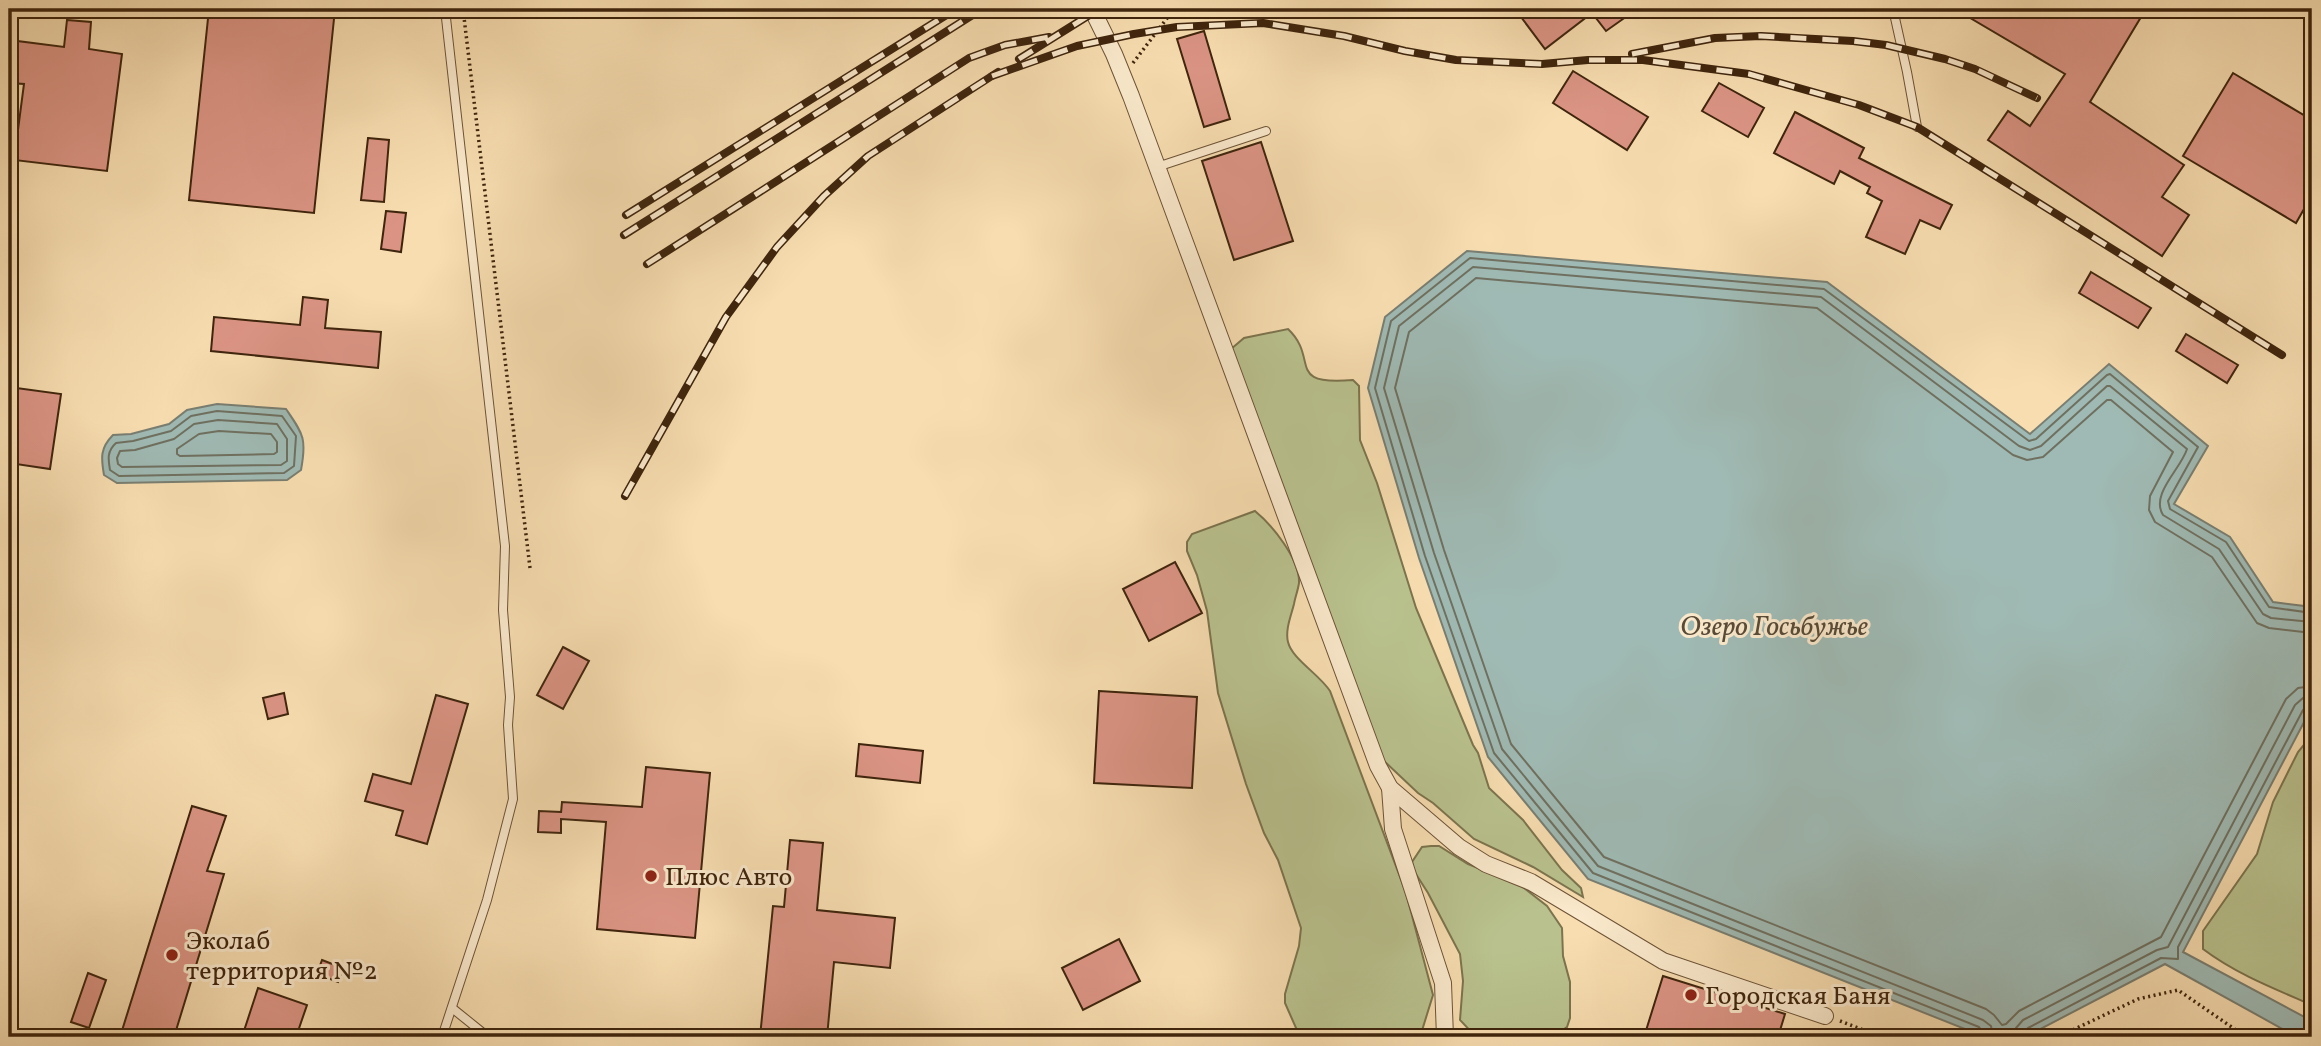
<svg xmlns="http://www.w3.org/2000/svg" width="2321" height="1046" font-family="Vollkorn,serif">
	<rect width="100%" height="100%" fill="#f7ddb0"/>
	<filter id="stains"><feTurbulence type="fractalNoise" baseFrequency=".00286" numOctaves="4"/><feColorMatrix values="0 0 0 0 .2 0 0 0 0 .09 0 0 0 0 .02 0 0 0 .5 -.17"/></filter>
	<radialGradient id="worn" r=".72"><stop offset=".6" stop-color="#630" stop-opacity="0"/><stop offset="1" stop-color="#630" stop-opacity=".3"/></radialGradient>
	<!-- green -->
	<g fill="#b9c28e" stroke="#7c744e" stroke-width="2">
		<path d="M1288,329C1320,359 1284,386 1353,380L1359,386L1360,440L1377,483L1416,608L1473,745L1478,753L1489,788L1523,820L1562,870L1581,888L1583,897L1533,867L1474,839L1433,803L1418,793L1383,760L1231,349L1244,338Z"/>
		<path d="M1255,511C1272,525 1300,559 1299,583C1298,590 1295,598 1294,604C1291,616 1285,630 1288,642C1292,659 1319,674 1330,691L1406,893L1433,995L1420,1037H1300L1285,1003V994L1299,946L1301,928L1278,860L1264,833L1246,784L1218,693L1207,611L1197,575L1187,551V542L1192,534Z"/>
		<path d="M2312,735V1005C2275,989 2236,974 2203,949V931L2257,854L2273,802L2298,752Z"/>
		<polygon points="1431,846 1439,846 1468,864 1519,884 1547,906 1562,928 1563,956 1570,982 1570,1018 1567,1027 1552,1037 1476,1037 1460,1020 1463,981 1460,954 1428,893 1414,871 1412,862 1422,847"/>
	</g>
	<!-- water -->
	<g fill="#9fbab4" stroke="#797e71" stroke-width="2">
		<polygon points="1467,251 1827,282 2030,434 2109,364 2208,446 2174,504 2230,537 2273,602 2312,607 2312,707 2183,952 2312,1021 2312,1037 2297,1037 2165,964 2025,1037 1985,1037 1588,879 1488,757 1419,558 1368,388 1385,317"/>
		<path d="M217,404L286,409C303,434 307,438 301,470L287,480L117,483L104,475C101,458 100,448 113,435L131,434L169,424L187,410Z"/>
	</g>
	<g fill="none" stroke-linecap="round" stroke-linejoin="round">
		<!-- shore -->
		<g stroke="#6f7060" stroke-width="2">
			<path d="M217,411L282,416L296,436L294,466L284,473L119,476L110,470C108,459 107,451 116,443L133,441L171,431L191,416Z"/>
			<polygon points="218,420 277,424 287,439 287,461 281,465 122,467 118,464 117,458 120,451 135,450 174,439 194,424"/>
			<polygon points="219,431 271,434 277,442 277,452 274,454 180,456 177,454 177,449 199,434"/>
			<polyline points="2312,633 2269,628 2257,623 2212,557 2155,522 2149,510 2150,496 2173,452 2111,400 2107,400 2043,457 2027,460 2013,455 1817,308 1476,278 1409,332 1395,388 1444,550 1511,744 1604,857 1986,1009 1994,1015 2002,1025 2006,1024 2019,1011 2161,937 2286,699 2298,688 2312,686"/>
			<polyline points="1984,1037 1983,1032 1979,1027 1593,873 1494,753 1425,556 1375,388 1391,321 1470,258 1824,289 2029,441 2036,439 2107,375 2110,374 2198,447 2168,501 2170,509 2226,542 2269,607 2312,613"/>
			<path d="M1993,1037L1991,1026L1983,1020L1598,866L1502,749L1434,553L1384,388L1399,326L1473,267L1821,297L2019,446L2030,450L2041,446L2107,386H2110L2187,449C2181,469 2150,494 2163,515L2219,549L2263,614L2271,618L2312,622"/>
			<polyline points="2015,1037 2016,1028 2023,1020 2157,950 2168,947 2295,705 2303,698 2312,696"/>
			<polyline points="2023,1037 2024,1032 2028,1028 2161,958 2178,959 2178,947 2303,710 2307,706 2312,705"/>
		</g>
	</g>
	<!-- building -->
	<g fill="#db9484" stroke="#3f250d" stroke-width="2">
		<polygon points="209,9 335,9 314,213 189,200"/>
		<polygon points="1515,9 1637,9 1606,31 1592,13 1545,49"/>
		<polygon points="1955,9 2128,9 2141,17 2090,102 2184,165 2162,197 2189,215 2162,256 1988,140 2008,111 2030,126 2065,74"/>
		<polygon points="67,20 91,22 89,49 122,54 107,171 14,160 24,84 9,83 9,40 64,47"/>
		<polygon points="1204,31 1230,119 1204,127 1177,39"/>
		<polygon points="1573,71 1648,117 1627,150 1553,103"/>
		<polygon points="2233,73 2312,120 2312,195 2296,223 2183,156"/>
		<polygon points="1719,83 1764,108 1748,137 1702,111"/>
		<polygon points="1795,112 1864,148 1859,158 1952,205 1940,229 1920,220 1905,254 1866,237 1882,201 1867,193 1870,187 1840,171 1834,184 1774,153"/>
		<polygon points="368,138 389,140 384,202 361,200"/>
		<polygon points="1261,142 1293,241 1234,260 1202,161"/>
		<polygon points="386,211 406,213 401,252 381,249"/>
		<polygon points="2091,272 2151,308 2138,328 2079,293"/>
		<polygon points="303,297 328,300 325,328 381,332 378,368 211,351 214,317 300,325"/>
		<polygon points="2186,334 2238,365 2227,383 2176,351"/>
		<polygon points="9,387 61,394 50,469 9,463"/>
		<polygon points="1175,562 1202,613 1149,641 1123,589"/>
		<polygon points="563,647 589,661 563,709 537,695"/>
		<polygon points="1099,691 1197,697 1192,788 1094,783"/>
		<polygon points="284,693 288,714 268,719 263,698"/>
		<polygon points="436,695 468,704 427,844 396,835 403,811 365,801 373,774 411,784"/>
		<polygon points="859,744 923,751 920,783 856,776"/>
		<polygon points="646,767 710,773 695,938 597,929 606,822 561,819 561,833 538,832 539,811 561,812 561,813 562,802 642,807"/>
		<polygon points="192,806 226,816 207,871 224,874 174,1037 120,1037"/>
		<polygon points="790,840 823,843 817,910 895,918 890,968 834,962 827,1037 760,1037 773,906 784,907"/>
		<polygon points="1119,939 1140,981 1083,1010 1062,968"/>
		<polygon points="322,960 343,968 338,982 317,974"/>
		<polygon points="88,973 106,980 89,1028 71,1022"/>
		<polygon points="1663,976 1785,1014 1778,1037 1644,1037"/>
		<polygon points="258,988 307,1005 296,1037 242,1037"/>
	</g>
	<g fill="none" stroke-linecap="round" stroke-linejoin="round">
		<!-- service casing -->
		<g stroke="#6d5336" stroke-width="10">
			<g id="service">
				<polyline points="1893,9 1907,72 1917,127"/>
				<polyline points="1157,167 1266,131"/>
				<polyline points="452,1008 488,1037"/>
				<polyline points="442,1037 487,900 513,799 508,725 510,697 503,610 505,546 445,9"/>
			</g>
		</g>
		<!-- minor casing -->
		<g stroke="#6d5336" stroke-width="18">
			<g id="minor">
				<polyline points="1092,9 1114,54 1131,96 1378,766 1390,788 1459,847 1486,864 1531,882 1663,961 1825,1016"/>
				<polyline points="1390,788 1393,829 1443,983 1445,1037"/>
			</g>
		</g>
		<!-- path -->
		<g stroke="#3f250d" stroke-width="3.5" stroke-dasharray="2 3.5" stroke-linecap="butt">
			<polyline points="463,9 530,568"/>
			<polyline points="1133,63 1174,9"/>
			<polyline points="1840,1021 1881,1037"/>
			<polyline points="2058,1037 2138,999 2178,990 2246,1037"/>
		</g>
		<!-- service -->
		<use href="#service" stroke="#fae9cc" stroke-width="8"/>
		<!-- minor -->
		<use href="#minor" stroke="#fae9cc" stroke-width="16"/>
		<!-- rail casing -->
		<g stroke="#3f250d" stroke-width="8">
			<g id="rail">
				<polyline points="1632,54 1715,38 1761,36 1853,41 1886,45 1945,59 1975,69 2037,98"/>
				<polyline points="1019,59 1099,9"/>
				<polyline points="992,76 1077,46 1134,34 1177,27 1263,23 1344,36 1405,51 1456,60 1542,64 1588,60 1643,60 1749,74 1859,105 1917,127 2282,355"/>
				<polyline points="626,215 956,9"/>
				<polyline points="624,235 982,9"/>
				<polyline points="647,264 969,58 1005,45 1049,37"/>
				<polyline points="625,496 726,317 777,247 824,196 868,156 998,72"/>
			</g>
		</g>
		<!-- rail -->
		<use href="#rail" stroke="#fae9cc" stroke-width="5" stroke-dasharray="16" stroke-linecap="butt"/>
	</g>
	<!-- markers -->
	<g fill="#8f2418" stroke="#fae9cc" stroke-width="2.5">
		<circle cx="651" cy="876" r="7"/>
		<circle cx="172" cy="955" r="7"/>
		<circle cx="1691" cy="995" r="7"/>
	</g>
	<g text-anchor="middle" stroke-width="6" stroke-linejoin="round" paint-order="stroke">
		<!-- poi labels -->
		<g font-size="26" fill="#3f250d" stroke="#fae9cc" text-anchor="start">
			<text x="665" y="885">Плюс Авто</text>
			<text x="186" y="949">Эколаб<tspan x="186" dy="30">территория №2</tspan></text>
			<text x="1705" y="1004">Городская Баня</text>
		</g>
		<!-- water labels -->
		<g font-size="28" font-style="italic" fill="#574a37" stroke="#fae9cc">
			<text x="1774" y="635">Озеро Госьбужье</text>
		</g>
	</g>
	<!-- margin -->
	<rect width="2321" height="1046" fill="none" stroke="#f7ddb0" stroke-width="35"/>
	<rect x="10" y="10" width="2300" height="1025" fill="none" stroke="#3f250d" stroke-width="3.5"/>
	<rect x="18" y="18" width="2286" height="1011" fill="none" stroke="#3f250d" stroke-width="2"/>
	<rect width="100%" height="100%" filter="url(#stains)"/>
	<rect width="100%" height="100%" fill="url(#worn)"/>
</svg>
